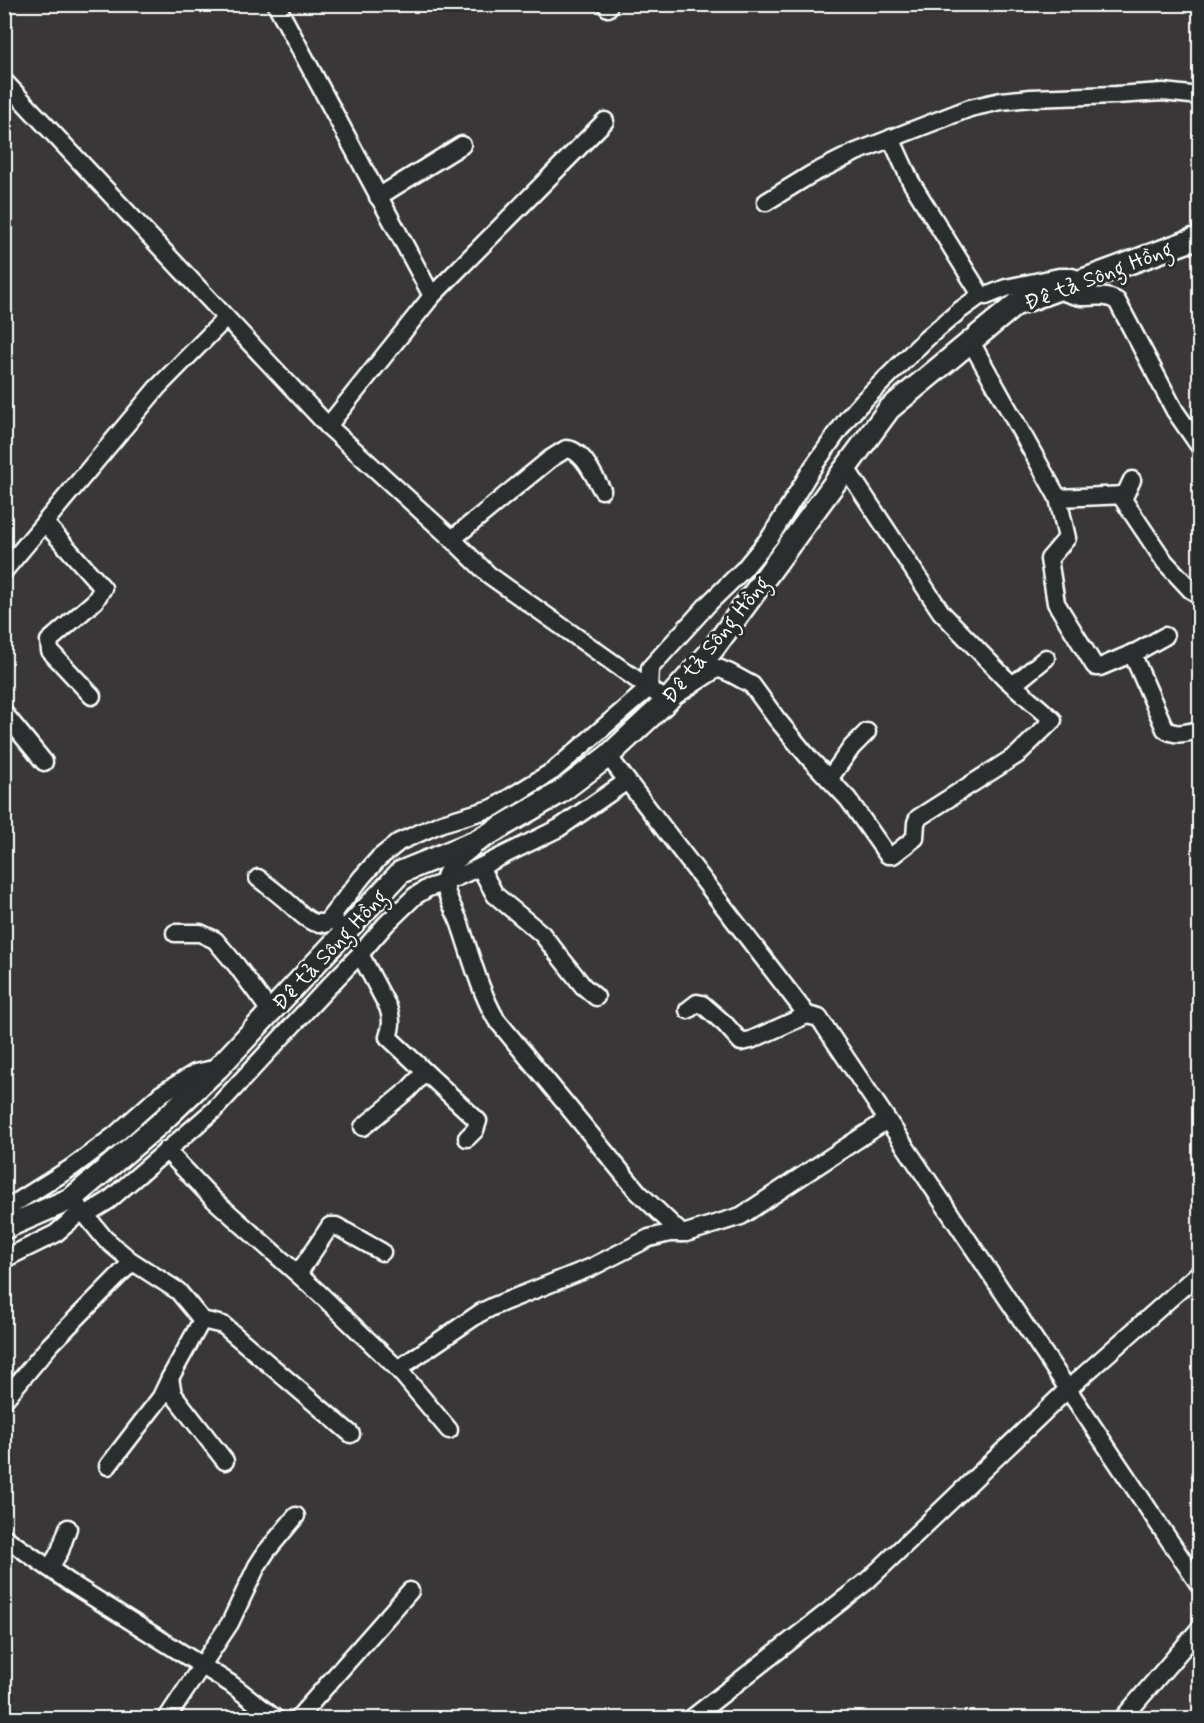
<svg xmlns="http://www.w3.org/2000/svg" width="1204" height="1723" font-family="Mynerve,sans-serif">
	<rect width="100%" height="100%" fill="#393737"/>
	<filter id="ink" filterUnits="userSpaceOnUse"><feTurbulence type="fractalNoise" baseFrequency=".0167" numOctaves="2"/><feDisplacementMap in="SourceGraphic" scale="12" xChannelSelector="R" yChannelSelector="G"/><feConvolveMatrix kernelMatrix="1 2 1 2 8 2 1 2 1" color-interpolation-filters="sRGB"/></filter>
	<g filter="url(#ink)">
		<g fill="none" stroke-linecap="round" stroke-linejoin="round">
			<!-- minor casing -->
			<g stroke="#fff" stroke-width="21">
				<g id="minor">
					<polyline points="276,4 432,296"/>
					<polyline points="606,4 608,8"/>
					<polyline points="4,81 328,426 452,539 489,575 667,701 718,668 730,673 752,685 776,718 809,758 848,799 886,853 888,855 893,855 915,838 916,823 918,818 1017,755 1053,720 1004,677 941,612 846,468"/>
					<polyline points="891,138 911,182 981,295 986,296 1006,288 1059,277 1072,277 1080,280"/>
					<polyline points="378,197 462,145"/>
					<polyline points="766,202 810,175 856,152 970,108 1001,101 1031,98 1116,95 1163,92 1200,96"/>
					<path d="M1057,290C1065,292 1074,296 1082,297C1095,297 1105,294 1117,301L1175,411L1200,447"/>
					<polyline points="971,342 1058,498 1125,495 1132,480"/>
					<polyline points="328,426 432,296 605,121"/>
					<polyline points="1120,495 1165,562 1191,590 1196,593 1200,592"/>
					<polyline points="1058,498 1067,538 1049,559 1056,603 1094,665 1096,667 1100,667 1138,651 1165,636"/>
					<polyline points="45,523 103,588 95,601 49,641 50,651 92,696"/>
					<path d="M452,539L550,459L566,449C583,449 594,477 602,490"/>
					<polyline points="4,571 157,388 226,318"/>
					<path d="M1132,653L1165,729C1175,737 1188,732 1200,730"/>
					<polyline points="1013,685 1046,658"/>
					<polyline points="4,713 44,762"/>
					<polyline points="608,756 807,1015 819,1018 1200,1586"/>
					<polyline points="829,779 852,747 867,732"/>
					<path d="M473,847C463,857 449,863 445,877C444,882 445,886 446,890C449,902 456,913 460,924C471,956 479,989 496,1019L638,1192L681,1233"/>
					<polyline points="480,867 495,895 542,934 583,986 596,997"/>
					<path d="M258,878C268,886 279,894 289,903C305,917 311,929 335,920"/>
					<polyline points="325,924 362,877 379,858 399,842 442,823 493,808 522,790 553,771 649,688 650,668 709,603 744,569 771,536 813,467 847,419 862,402 927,338 959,311 981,295"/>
					<polyline points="175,933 200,933 215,940 237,966 270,1011"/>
					<path d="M360,954L388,1007C392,1018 392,1026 388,1037L478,1121L475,1130L467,1138"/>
					<polyline points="688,1010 697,1003 702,1004 725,1024 741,1042 751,1040 807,1015"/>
					<polyline points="363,1127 408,1090 425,1072"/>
					<polyline points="166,1150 212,1198 319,1293 398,1369 480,1313 494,1306 592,1267 649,1238 670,1233 686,1233 741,1216 887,1120"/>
					<polyline points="80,1208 105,1239 130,1260 178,1291 202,1320 223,1325 351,1434"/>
					<polyline points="4,1210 71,1168 114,1136 161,1094 195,1073 218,1068"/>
					<polyline points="85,1215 108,1201 214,1110 329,986 360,954 386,924 415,896 428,888 444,883 480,867 559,828 627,781"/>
					<polyline points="4,1259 55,1234 82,1211"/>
					<polyline points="298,1274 330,1226 336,1226 382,1252"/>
					<polyline points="398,1369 449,1430"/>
					<polyline points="170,1378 173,1394 225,1461"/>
					<polyline points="4,1400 50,1345 132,1262"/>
					<polyline points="108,1466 161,1397 170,1378 202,1320"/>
					<polyline points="4,1537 72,1584 231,1684 275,1718"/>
					<polyline points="50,1568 60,1551 68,1528"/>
					<polyline points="167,1718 230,1623 257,1566 266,1552 296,1516"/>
					<polyline points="298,1718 410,1591"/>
					<polyline points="692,1718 867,1581 1068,1389 1200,1272"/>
					<polyline points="1123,1718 1200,1628"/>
				</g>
			</g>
			<!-- major casing -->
			<g stroke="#fff" stroke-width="26">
				<polyline id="major" points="4,1228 71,1199 158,1125 218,1068 401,872 477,841 559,793 608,756 667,701 713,649 889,409 1015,305 1200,237"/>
			</g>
			<!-- minor -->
			<use href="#minor" stroke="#2a2d2e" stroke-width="16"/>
			<!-- major -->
			<use href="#major" stroke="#2a2d2e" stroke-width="21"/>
		</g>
	</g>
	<g text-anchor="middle" stroke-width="6" stroke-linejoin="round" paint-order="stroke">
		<!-- street labels -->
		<g font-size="22" fill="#fff" stroke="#2a2d2e">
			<text transform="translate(1098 275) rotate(-21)" y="8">Đê tả Sông Hồng</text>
			<text transform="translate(715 639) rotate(-51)" y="8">Đê tả Sông Hồng</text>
			<text transform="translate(329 949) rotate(-47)" y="8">Đê tả Sông Hồng</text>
		</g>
	</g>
	<!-- margin -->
	<rect width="1204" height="1723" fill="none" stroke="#2a2d2e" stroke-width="24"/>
	<rect x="12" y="12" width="1180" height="1699" fill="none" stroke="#fff" stroke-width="2" filter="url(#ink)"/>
</svg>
